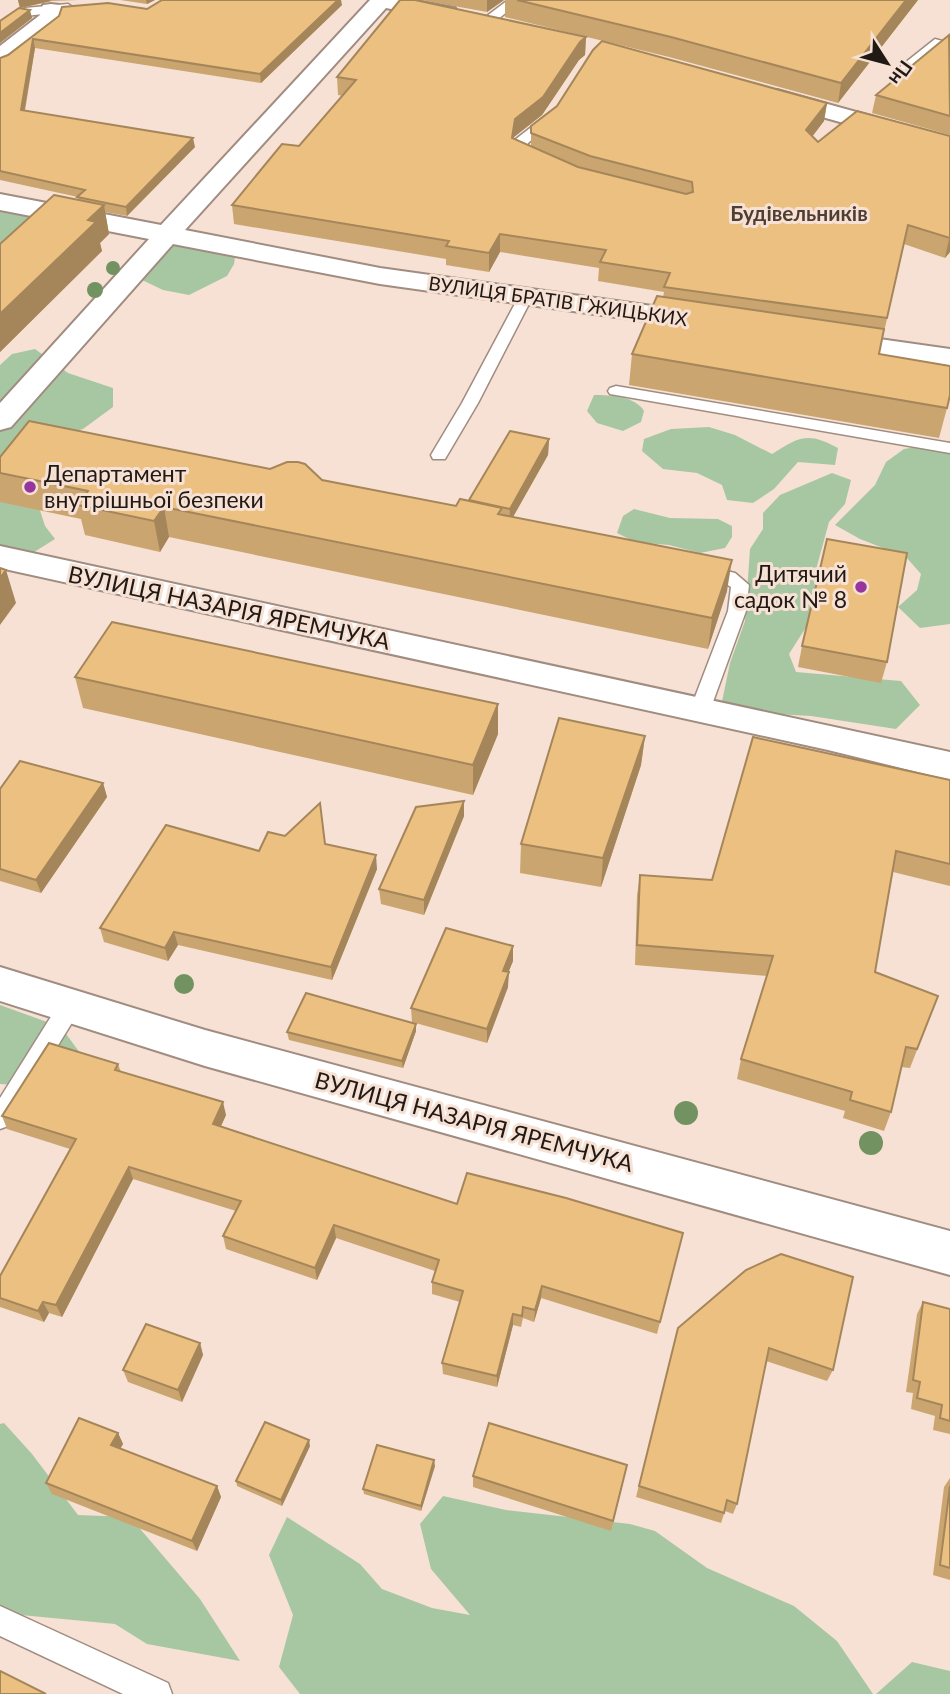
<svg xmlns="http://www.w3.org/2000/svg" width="950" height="1694" font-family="Lato,sans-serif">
	<rect width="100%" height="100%" fill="#f7e1d4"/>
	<!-- green -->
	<g fill="#a7c7a3">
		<polygon points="0,206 46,218 0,265"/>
		<polygon points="173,243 237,243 234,264 227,276 189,295 163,290 140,279"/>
		<polygon points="35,349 68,373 113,388 113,407 83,429 59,436 37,501 45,526 55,539 31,554 0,551 0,365 12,354"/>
		<path d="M594,395C610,395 635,396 644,411L641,422L623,431L597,423L587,411Z"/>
		<path d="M709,427L735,435L772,454C800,436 808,432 838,448L835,465L798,462L774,489L753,503L727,500L722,485L697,473L663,469L642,451L644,439L671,429Z"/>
		<polygon points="950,441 950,624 920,628 898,607 917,590 921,574 906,557 860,539 835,525 875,485 886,462 904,449"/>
		<polygon points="832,473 851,480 845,504 829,522 817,566 816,596 810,621 789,654 796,672 901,681 920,705 896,729 811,716 720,711 730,663 745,621 750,549 763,529 763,513 780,495"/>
		<polygon points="634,509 670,518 718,519 732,526 732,537 725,548 700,553 669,545 635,542 617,533 623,516"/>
		<polygon points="0,1005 61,1027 80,1053 16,1085 0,1084"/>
		<polygon points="4,1423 32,1454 78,1515 130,1517 200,1599 240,1661 147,1644 115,1624 0,1613 0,1424"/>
		<polygon points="443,1496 506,1510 630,1524 655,1531 707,1568 794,1606 837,1641 873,1694 300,1694 279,1667 293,1615 269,1555 287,1517 360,1564 382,1589 432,1608 470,1615 431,1569 420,1524"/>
		<polygon points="912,1662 950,1671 950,1694 876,1694"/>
	</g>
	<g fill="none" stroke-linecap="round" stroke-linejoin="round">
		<!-- service casing -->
		<g stroke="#a08c80" stroke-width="3">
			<g id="service">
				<polygon points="508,0 521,0 491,25 483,25 483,19"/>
				<polygon points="68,4 74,8 72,11 25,16 19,12 25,8"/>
				<polygon points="935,39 950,43 950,51 937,47 909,72 901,72 901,66"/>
				<polygon points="552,111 558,115 557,118 528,143 528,153 540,158 540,164 530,164 516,158 516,139"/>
				<polygon points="526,292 533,296 478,403 445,459 433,459 431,455 462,403 519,296"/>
				<polygon points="616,386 950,443 950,453 610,394 608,391 610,388"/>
				<polygon points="701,565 735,573 749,585 746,611 710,710 707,715 693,715 690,710 728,611 731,587 723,582 695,575 692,571 695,567"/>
				<polygon points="70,997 78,999 81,1006 78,1013 8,1126 0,1129 0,1098 62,999"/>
				<polygon points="0,1606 168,1683 172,1694 123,1694 0,1636"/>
			</g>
		</g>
		<!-- minor casing -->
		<g stroke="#a08c80" stroke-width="4">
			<g id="minor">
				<polygon points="370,0 411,0 455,8 458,13 455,18 447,20 386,8 185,230 380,268 702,313 712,315 716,321 712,327 702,329 380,284 173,244 11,427 0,430 0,403 149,239 0,210 0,194 161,225"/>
				<polygon points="51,4 59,5 62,10 59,22 8,62 0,64 0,46 40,15 43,5"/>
				<polygon points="777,90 950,138 950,153 769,102 765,97 769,92"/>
				<polygon points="830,332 950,349 950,367 820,346 816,340 820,334"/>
				<polygon points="0,546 950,752 950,780 828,750 0,568"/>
				<polygon points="0,967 205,1030 950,1231 950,1275 205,1066 0,1001"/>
			</g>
		</g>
		<!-- service -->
		<use href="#service" fill="#fff" fill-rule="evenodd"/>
		<!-- minor -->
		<use href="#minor" fill="#fff" fill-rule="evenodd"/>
	</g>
	<!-- trees -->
	<g fill="#729262">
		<circle cx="113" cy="268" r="7"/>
		<circle cx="95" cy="290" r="8"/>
		<circle cx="184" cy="984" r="10"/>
		<circle cx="686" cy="1113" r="12"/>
		<circle cx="871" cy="1143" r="12"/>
	</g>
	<!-- wall -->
	<g fill="#cba56f">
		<polygon points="18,0 78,0 51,1 21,8 32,18 0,43 0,21 20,8"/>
		<polygon points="120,0 155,0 147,4"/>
		<polygon points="421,0 504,0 487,12"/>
		<polygon points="505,0 918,0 838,103 669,57 505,17"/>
		<polygon points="342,5 261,83 35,48 25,111 195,147 127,216 105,212 109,234 100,243 102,251 0,352 0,244 77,200 78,197 0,180 0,58 8,55 59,16 147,9"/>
		<polygon points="950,35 950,135 872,113 876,95"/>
		<polygon points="586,37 585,55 579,60 542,115 514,137 514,139 531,146 531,126 827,103 824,121 812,136 818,142 950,136 950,252 945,258 904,244 879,354 947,408 939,438 629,385 632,354 663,297 664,292 598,281 599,268 500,252 489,272 446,265 446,259 234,224 232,205 299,146 343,96 338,95 337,77"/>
		<polygon points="549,439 548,455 513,517 727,591 708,649 169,537 160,552 85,535 81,519 0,502 0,457 322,480 456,506 469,501"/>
		<polygon points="802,646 887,662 881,683 798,667"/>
		<polygon points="75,677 498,704 498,734 473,795 83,708"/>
		<polygon points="645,736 641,765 601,887 520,873 521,844"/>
		<polygon points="950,780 950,886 893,872 875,972 938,996 910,1068 901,1067 891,1112 884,1131 843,1118 845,1111 737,1079 741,1059 767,976 635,965 637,895 640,875 712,880"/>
		<polygon points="103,783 107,797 41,893 0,881 0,789"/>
		<polygon points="464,801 464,816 424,915 381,904 379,889"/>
		<polygon points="325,844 377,869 332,980 178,945 168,961 104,942 100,928 259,851"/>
		<polygon points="513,961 508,972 508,987 487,1043 412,1022 411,1008"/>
		<polygon points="416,1031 403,1068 289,1040 287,1032"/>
		<polygon points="118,1064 121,1072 226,1115 221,1126 457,1204 683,1233 657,1334 541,1298 534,1322 523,1318 521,1327 513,1325 497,1387 443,1374 442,1363 460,1302 432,1294 432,1282 435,1271 336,1238 317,1280 226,1249 223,1236 236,1211 133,1179 62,1317 49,1313 44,1322 0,1307 0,1276 70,1149 7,1129 2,1116"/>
		<polygon points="746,1270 833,1370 827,1381 766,1361 737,1504 733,1514 725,1511 721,1523 636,1497 678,1328"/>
		<polygon points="923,1302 950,1309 950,1434 933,1430 935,1416 911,1409 913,1393 906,1392 917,1314"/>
		<polygon points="200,1343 203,1355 182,1402 128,1382 123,1370"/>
		<polygon points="118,1433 123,1444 120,1449 217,1486 221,1497 197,1551 52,1494 46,1483"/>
		<polygon points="310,1446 282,1506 237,1486 236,1481"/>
		<polygon points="435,1466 421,1511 364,1494 363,1489"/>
		<polygon points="625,1475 611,1531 473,1487 473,1476"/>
		<polygon points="950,1478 950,1580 933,1575 944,1487"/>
	</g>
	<!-- shaded-wall -->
	<g fill="#a5865a">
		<polygon points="18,0 50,0 51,1 20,8"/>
		<polygon points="146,0 155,0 147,4"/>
		<polygon points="338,0 341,0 342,5 261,83 260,74"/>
		<polygon points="487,0 504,0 487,12"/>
		<polygon points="906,0 918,0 838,103 841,83"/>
		<polygon points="30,10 32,18 0,43 0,33"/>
		<polygon points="586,37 585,55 579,60 542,115 514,137 512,156 512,138 515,119 580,42"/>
		<polygon points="33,39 35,48 23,119 21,110"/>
		<polygon points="827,103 824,121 803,149 806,130"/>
		<polygon points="193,138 195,147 127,216 126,207"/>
		<polygon points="104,205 109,234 100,243 102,251 0,352 0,314"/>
		<polygon points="500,234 500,252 489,272 489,253"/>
		<polygon points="950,238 950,252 945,258 949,239"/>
		<polygon points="549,439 548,455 509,524 510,509"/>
		<polygon points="164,507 169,537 160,552 154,521"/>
		<polygon points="732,560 727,591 708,649 712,618"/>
		<polygon points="6,570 16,603 0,625 0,578"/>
		<polygon points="498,704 498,734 473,795 473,765"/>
		<polygon points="645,736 641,765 601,887 603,858"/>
		<polygon points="103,783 107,797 41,893 36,880"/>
		<polygon points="464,801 464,816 424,915 424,900"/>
		<polygon points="376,855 377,869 332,980 331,967"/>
		<polygon points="174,932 178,945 168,961 165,948"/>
		<polygon points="513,946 513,961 503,986 503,971"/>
		<polygon points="509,972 508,987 487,1043 487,1029"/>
		<polygon points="416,1024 416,1031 403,1068 402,1061"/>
		<polygon points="223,1102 226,1115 216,1137 213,1124"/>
		<polygon points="129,1167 133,1179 62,1317 56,1305"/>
		<polygon points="334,1225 336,1238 317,1280 315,1268"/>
		<polygon points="542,1286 541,1298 534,1322 535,1310"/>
		<polygon points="43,1302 49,1313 44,1322 38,1311"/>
		<polygon points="513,1314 513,1325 497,1387 497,1376"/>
		<polygon points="200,1343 203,1355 182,1402 178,1390"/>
		<polygon points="118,1433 123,1444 116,1456 111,1445"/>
		<polygon points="309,1440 310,1446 282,1506 281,1500"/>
		<polygon points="434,1460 435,1466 421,1511 421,1506"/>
		<polygon points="217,1486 221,1497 197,1551 192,1541"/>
	</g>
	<!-- building -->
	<g fill="#ecc081" stroke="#a5865a" stroke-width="2">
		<polygon points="162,0 338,0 260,74 33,39 21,110 193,138 126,207 77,197 85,190 0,171 0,58 8,55 59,16 62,7 108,3 147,9"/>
		<polygon points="400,0 415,0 586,37 580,42 543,97 515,119 512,138 578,167 686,194 693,192 692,182 590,156 531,133 531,126 557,106 593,50 602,41 827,103 806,130 818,142 857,111 950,136 950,238 908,225 887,318 664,287 670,273 600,262 606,250 500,234 489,253 446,246 449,241 232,205 282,144 299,146 356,80 337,77"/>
		<polygon points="517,0 906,0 841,83 671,37"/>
		<polygon points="19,8 30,10 0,33 0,21"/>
		<polygon points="949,35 950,116 876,95"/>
		<polygon points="54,195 104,205 88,220 96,222 0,314 0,244"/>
		<polygon points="657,296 884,329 879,354 950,366 950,395 947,408 632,354"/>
		<polygon points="29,421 270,469 287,462 298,462 305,464 322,480 456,506 460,499 502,508 498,514 732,560 712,618 164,507 154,521 78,505 88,491 0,473 0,457"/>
		<polygon points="510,431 549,439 510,509 469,500"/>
		<polygon points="827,539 907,553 887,662 802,646"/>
		<polygon points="0,568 6,570 0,578"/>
		<polygon points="112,622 498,704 473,765 75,677"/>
		<polygon points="559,718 645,736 603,858 521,844"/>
		<polygon points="753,737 950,780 950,864 896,851 875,972 938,996 917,1049 906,1047 891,1112 850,1100 852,1092 741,1059 773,956 637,945 640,875 712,880"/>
		<polygon points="20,761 103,783 36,880 0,869 0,789"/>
		<polygon points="464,801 424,900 379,889 416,807"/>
		<polygon points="320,803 325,844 376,855 331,967 174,932 165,948 100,928 166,825 259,851 268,832 285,836"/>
		<polygon points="446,928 513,946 503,971 509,972 487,1029 411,1008"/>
		<polygon points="306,993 416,1024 402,1061 287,1032"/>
		<polygon points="49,1043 118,1064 115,1070 223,1102 213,1124 457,1204 467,1173 566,1198 683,1233 660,1322 542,1286 535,1310 523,1307 522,1316 513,1314 497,1376 442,1363 463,1291 432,1282 439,1260 334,1225 315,1268 223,1236 241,1201 129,1167 56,1305 43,1302 38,1311 0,1298 0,1276 76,1139 2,1116"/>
		<polygon points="781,1254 853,1277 833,1370 769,1348 737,1504 727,1500 724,1513 639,1486 678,1328 746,1270"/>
		<polygon points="923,1302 950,1309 950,1421 940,1418 942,1405 917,1398 920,1382 913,1380"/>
		<polygon points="146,1324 200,1343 178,1390 123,1370"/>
		<polygon points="79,1418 118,1433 111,1445 217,1486 192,1541 46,1483"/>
		<polygon points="265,1422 309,1440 281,1500 236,1481"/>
		<polygon points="489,1423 627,1465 613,1521 473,1476"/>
		<polygon points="377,1445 434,1460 421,1506 363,1489"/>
		<polygon points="950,1486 950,1568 940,1565"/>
		<polygon points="0,1671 46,1694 0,1694"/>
	</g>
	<!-- markers -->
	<g fill="#96359c" stroke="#f7e1d4" stroke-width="2.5">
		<circle cx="30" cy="487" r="7"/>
		<circle cx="861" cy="587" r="7"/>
	</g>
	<g text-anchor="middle" stroke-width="6" stroke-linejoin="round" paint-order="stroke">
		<!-- far-street labels -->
		<g font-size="19" fill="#201914" stroke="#f7e1d4">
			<text transform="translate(558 301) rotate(8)" y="7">ВУЛИЦЯ БРАТІВ ҐЖИЦЬКИХ</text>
		</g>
		<!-- far-neighbourhood labels -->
		<g font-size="21" font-weight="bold" fill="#4f3e33" stroke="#f7e1d4">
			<text x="799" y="221">Будівельників</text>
		</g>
		<!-- poi labels -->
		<g font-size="23" fill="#201914" stroke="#f7e1d4" text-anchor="start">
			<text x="44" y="482">Департамент<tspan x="44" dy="26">внутрішньої безпеки</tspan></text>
			<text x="847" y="582" text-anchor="end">Дитячий<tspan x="847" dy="26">садок № 8</tspan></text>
		</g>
		<!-- street labels -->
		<g font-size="23" fill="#201914" stroke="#f7e1d4">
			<text transform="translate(229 608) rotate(12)" y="8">ВУЛИЦЯ НАЗАРІЯ ЯРЕМЧУКА</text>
			<text transform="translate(474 1122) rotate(15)" y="8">ВУЛИЦЯ НАЗАРІЯ ЯРЕМЧУКА</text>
		</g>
	</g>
	<!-- north arrow -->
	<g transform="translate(887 63) rotate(126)" stroke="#f7e1d4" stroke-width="5" paint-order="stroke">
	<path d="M0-5L12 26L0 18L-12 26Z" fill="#201914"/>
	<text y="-10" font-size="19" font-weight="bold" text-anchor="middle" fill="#201914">Пн</text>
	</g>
</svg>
